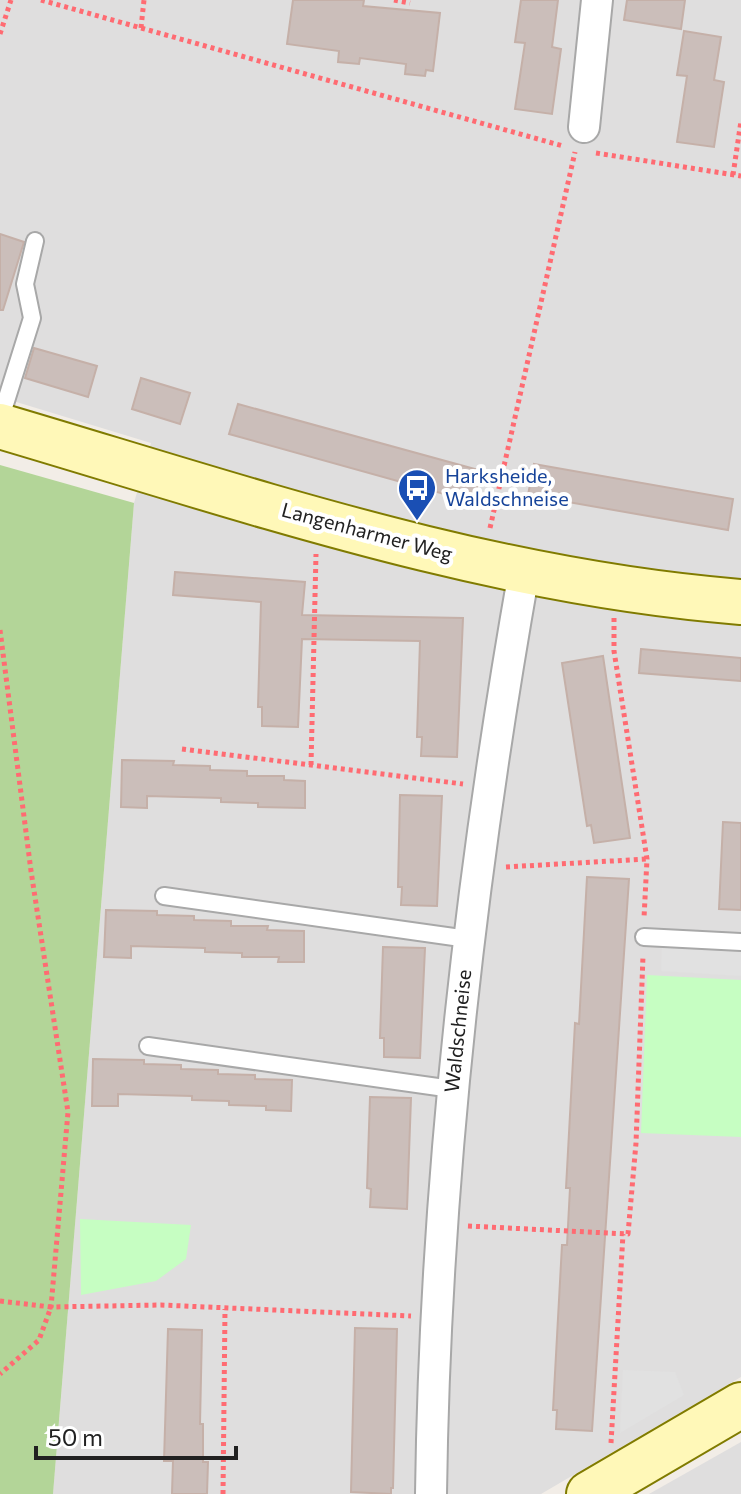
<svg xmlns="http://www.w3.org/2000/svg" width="741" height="1494" font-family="Commissioner,sans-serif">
	<rect width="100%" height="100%" fill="#f2ede7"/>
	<!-- residential -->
	<g fill="#dfdede">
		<polygon points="0,0 741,0 741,1377 541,1494 53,1494 134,503 151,443 0,397"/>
		<polygon points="741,1442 741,1494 649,1494"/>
	</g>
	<!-- forest -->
	<polygon fill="#b3d598" points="0,465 134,503 53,1494 0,1494"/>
	<!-- park -->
	<g fill="#c6fec2">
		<polygon points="647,975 741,980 741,1137 641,1133"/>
		<polygon points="80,1219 191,1225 186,1259 156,1281 81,1295"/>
	</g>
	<!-- parking -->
	<g fill="#e1e1e1">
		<polygon points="662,947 741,952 741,976 661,971"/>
		<polygon points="623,1370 675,1372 684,1395 620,1433"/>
	</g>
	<!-- building -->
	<g fill="#cbbeba" stroke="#c5b0a8" stroke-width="2">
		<polygon points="293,0 364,0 363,6 440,13 433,71 426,70 425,76 405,74 406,64 360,58 359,64 338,62 339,51 287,44"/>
		<polygon points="521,0 558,0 552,47 561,49 552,114 515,109 525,43 515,42"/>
		<polygon points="627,0 685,0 681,29 624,20"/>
		<polygon points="684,31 721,37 714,80 724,82 714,147 677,142 687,76 677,75"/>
		<polygon points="0,234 24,242 3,310 0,310"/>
		<polygon points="34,348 97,366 88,397 25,378"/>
		<polygon points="141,378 190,393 180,424 132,409"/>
		<polygon points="238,404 482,471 473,502 229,434"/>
		<polygon points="534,464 733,499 728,530 528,495"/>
		<polygon points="175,572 305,582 302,615 463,618 457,757 421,756 422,737 417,737 420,641 302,639 298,727 262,726 262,707 258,707 261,602 173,595"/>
		<polygon points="641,649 741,658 741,681 639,673"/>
		<polygon points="603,656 630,838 594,843 591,825 587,826 562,663"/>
		<polygon points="122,760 174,761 173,765 210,766 210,770 247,771 247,776 284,776 284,780 305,781 305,808 258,807 258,803 221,802 221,798 147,796 147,808 121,807"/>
		<polygon points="400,795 442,796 437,906 401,905 402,887 398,887"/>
		<polygon points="723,822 741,823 741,910 719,909"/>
		<polygon points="587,877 629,879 592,1431 556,1429 557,1410 553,1410 562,1245 567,1245 570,1188 566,1188 575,1023 579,1024"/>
		<polygon points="106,910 157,911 157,915 194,916 194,920 231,921 231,926 268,926 267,930 304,931 304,962 278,962 279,957 242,957 242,953 205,952 205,948 131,946 131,958 104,957"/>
		<polygon points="383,947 425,948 420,1058 384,1057 384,1038 380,1038"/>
		<polygon points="93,1059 144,1060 144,1064 181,1065 181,1069 218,1070 218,1074 255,1075 255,1079 292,1080 291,1111 266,1110 266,1106 229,1105 229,1101 192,1100 192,1096 118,1094 118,1106 92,1106"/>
		<polygon points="370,1097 411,1098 407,1209 370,1207 371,1189 367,1188"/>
		<polygon points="355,1328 397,1329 393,1488 391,1488 391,1494 351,1492"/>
		<polygon points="168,1329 202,1330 200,1424 203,1424 203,1462 208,1462 207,1494 172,1494 173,1461 164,1461"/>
	</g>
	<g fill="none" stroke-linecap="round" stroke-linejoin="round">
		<!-- lane casing -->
		<g stroke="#a8a8a8" stroke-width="20">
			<g id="lane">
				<polyline points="0,420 32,318 25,284 35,241"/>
				<polyline points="164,896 468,939"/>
				<polyline points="644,937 741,942"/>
				<polyline points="148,1046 452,1089"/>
			</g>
		</g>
		<!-- street casing -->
		<g stroke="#a8a8a8" stroke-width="34">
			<g id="street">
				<polyline points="584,127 597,0"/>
				<path d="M431,1494C435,1184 470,877 524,572"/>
			</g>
		</g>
		<!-- secondary casing -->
		<g stroke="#807b00" stroke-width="48">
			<g id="secondary">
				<path d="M0,426C244,498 486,582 741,602"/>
				<polyline points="589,1494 741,1405"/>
			</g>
		</g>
		<!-- path -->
		<g stroke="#ff6b72" stroke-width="5" stroke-dasharray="4 4" stroke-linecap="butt">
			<polyline points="41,0 563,146"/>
			<polyline points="394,0 410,3"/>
			<polyline points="141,28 144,0"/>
			<polyline points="0,34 11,0"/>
			<polyline points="596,153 741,176"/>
			<polyline points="733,175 741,121"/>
			<polyline points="490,528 575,152"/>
			<polyline points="614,618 614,651 647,859 644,918"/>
			<polyline points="0,630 31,871 68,1112 51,1307 161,1305 411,1316"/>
			<polyline points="182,749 463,784"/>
			<polyline points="311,765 316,554"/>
			<polyline points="506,867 647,859"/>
			<polyline points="468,1226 628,1234 636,1143 643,956"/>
			<polyline points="0,1301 51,1307 39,1340 0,1374"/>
			<polyline points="611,1443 623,1234"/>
			<polyline points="223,1494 225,1309"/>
		</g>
		<!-- lane -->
		<use href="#lane" stroke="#fff" stroke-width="16"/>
		<!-- street -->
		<use href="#street" stroke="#fff" stroke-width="30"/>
		<!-- secondary -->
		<use href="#secondary" stroke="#fff8b8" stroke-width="44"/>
	</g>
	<!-- icons -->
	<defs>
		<g id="bus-pin" transform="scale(2)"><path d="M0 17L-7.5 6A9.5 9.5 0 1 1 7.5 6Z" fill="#1a4fb4" stroke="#fff"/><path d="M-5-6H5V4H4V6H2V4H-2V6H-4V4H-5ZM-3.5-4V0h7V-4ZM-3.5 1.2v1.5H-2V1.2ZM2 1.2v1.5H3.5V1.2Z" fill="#fff"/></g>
	</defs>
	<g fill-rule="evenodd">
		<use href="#bus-pin" x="417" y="488"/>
	</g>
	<g text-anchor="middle" stroke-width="8" stroke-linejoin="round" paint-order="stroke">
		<!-- transit labels -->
		<g font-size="20" fill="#164399" stroke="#fff" text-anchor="start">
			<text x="445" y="483">Harksheide,<tspan x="445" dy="23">Waldschneise</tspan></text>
		</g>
		<!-- street labels -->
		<g font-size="20" fill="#212121" stroke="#fff">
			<text transform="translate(367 532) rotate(15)" y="7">Langenharmer Weg</text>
			<text transform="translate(458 1031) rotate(-84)" y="7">Waldschneise</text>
		</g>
	</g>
	<!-- scale -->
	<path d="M36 1446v12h200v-12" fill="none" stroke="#212121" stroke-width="4"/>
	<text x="48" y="1446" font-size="24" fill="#212121" stroke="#ffffff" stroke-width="6" paint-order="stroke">50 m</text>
</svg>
